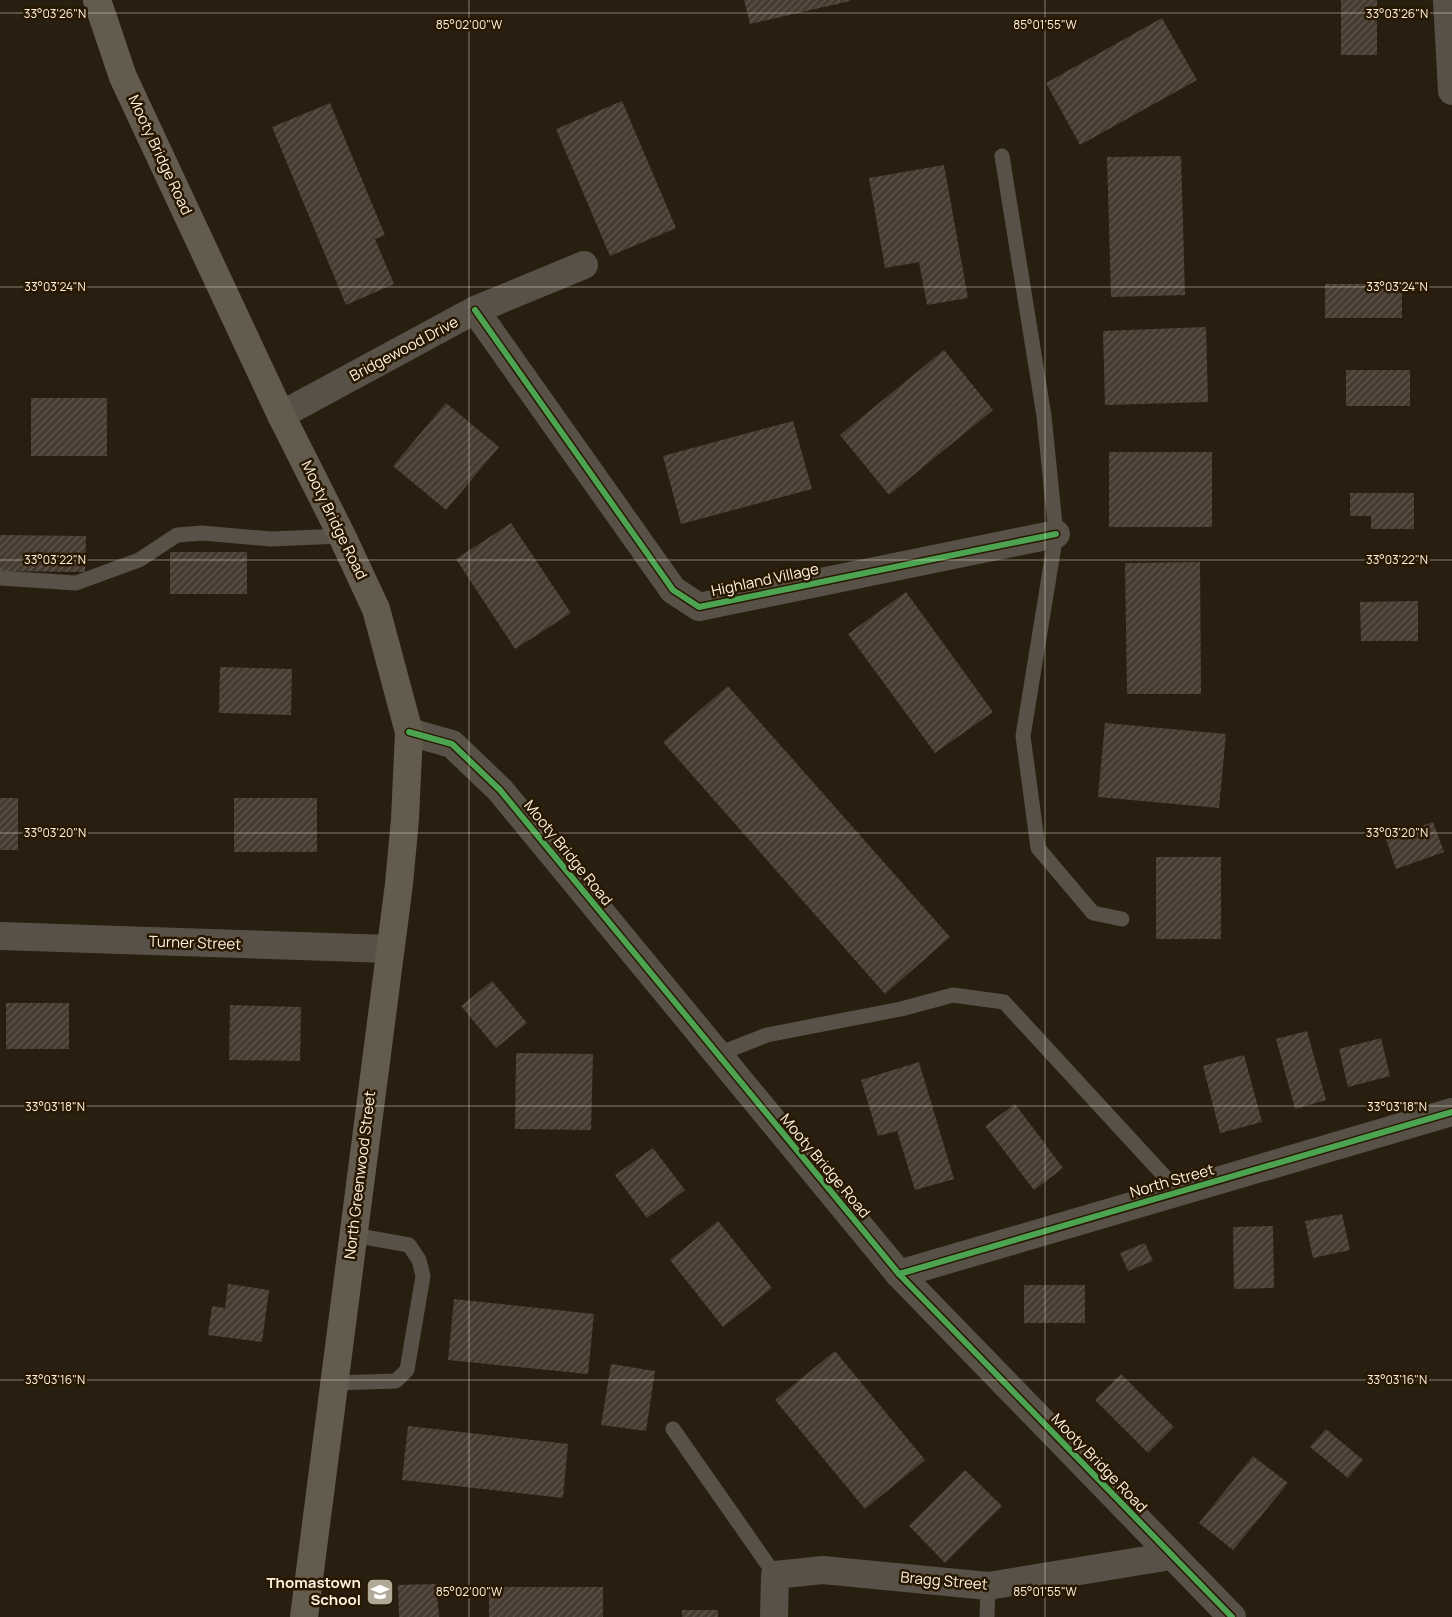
<svg xmlns="http://www.w3.org/2000/svg" width="1452" height="1617" font-family="Manrope,sans-serif">
	<defs>
		<pattern id="building-hatch" width="6" height="6" patternUnits="userSpaceOnUse" patternTransform="scale(1.25)"><rect width="6" height="6" fill="#463b30"/><path d="M-1 1l2-2M0 6l6-6M5 7l2-2" fill="none" stroke="#62584e"/></pattern>
	</defs>
	<rect width="100%" height="100%" fill="#281f10"/>
	<!-- building -->
	<g fill="url(#building-hatch)">
		<polygon points="744,0 850,0 850,1 750,24"/>
		<rect x="1341" y="0" width="36" height="55"/>
		<polygon points="1162,18 1197,80 1080,145 1046,83"/>
		<polygon points="622,101 676,228 610,256 556,129"/>
		<polygon points="330,103 385,235 375,239 394,284 346,305 272,127"/>
		<polygon points="1181,156 1185,295 1111,297 1107,157"/>
		<polygon points="944,165 968,298 927,305 919,262 885,268 869,178"/>
		<rect x="1325" y="284" width="77" height="34"/>
		<polygon points="1206,327 1208,402 1105,405 1103,331"/>
		<polygon points="944,350 993,410 889,495 840,435"/>
		<rect x="1346" y="370" width="64" height="36"/>
		<rect x="31" y="398" width="76" height="58"/>
		<polygon points="446,403 499,447 446,510 393,466"/>
		<polygon points="793,421 812,489 681,524 663,456"/>
		<rect x="1109" y="452" width="103" height="75"/>
		<polygon points="1350,493 1414,493 1414,529 1371,529 1371,516 1350,516"/>
		<polygon points="511,523 571,613 515,649 456,559"/>
		<polygon points="0,535 86,536 85,572 0,571"/>
		<rect x="170" y="552" width="77" height="42"/>
		<polygon points="1200,562 1201,694 1127,694 1125,563"/>
		<polygon points="906,592 993,712 935,753 848,634"/>
		<polygon points="1418,601 1418,641 1361,641 1360,602"/>
		<polygon points="220,667 292,669 291,715 219,713"/>
		<polygon points="728,686 950,937 885,994 663,742"/>
		<polygon points="1105,723 1226,734 1219,808 1098,797"/>
		<rect x="0" y="798" width="18" height="52"/>
		<rect x="234" y="798" width="83" height="54"/>
		<polygon points="1433,822 1444,852 1396,869 1386,839"/>
		<rect x="1156" y="857" width="65" height="82"/>
		<polygon points="492,981 527,1023 496,1048 461,1006"/>
		<rect x="6" y="1003" width="63" height="46"/>
		<polygon points="230,1005 301,1007 300,1061 229,1060"/>
		<polygon points="1307,1031 1326,1100 1295,1109 1276,1039"/>
		<polygon points="1381,1038 1390,1076 1348,1087 1339,1049"/>
		<polygon points="516,1053 593,1054 591,1130 515,1129"/>
		<polygon points="1244,1055 1262,1122 1220,1133 1203,1066"/>
		<polygon points="919,1062 954,1179 915,1190 897,1131 878,1136 861,1080"/>
		<polygon points="1015,1104 1063,1168 1034,1190 985,1126"/>
		<polygon points="653,1148 685,1190 647,1218 615,1175"/>
		<polygon points="1342,1214 1350,1250 1313,1258 1305,1221"/>
		<polygon points="718,1221 772,1288 723,1327 670,1260"/>
		<polygon points="1273,1226 1274,1288 1234,1289 1233,1227"/>
		<polygon points="1145,1243 1153,1261 1128,1271 1120,1253"/>
		<polygon points="228,1284 269,1290 262,1342 208,1335 212,1306 225,1308"/>
		<rect x="1024" y="1285" width="61" height="38"/>
		<polygon points="454,1299 594,1314 588,1374 448,1360"/>
		<polygon points="835,1351 925,1460 865,1509 775,1400"/>
		<polygon points="611,1364 655,1371 646,1431 601,1425"/>
		<polygon points="1121,1374 1174,1427 1148,1453 1095,1400"/>
		<polygon points="408,1426 568,1444 563,1498 402,1480"/>
		<polygon points="1326,1429 1363,1460 1348,1478 1310,1447"/>
		<polygon points="1253,1456 1288,1483 1233,1550 1199,1523"/>
		<polygon points="965,1470 1002,1506 945,1563 909,1526"/>
		<polygon points="436,1584 439,1617 399,1617 398,1585"/>
		<rect x="489" y="1587" width="114" height="30"/>
		<rect x="682" y="1610" width="36" height="7"/>
	</g>
	<g fill="none" stroke-linecap="round" stroke-linejoin="round">
		<!-- service -->
		<g stroke="#585147" stroke-width="15">
			<polyline points="1002,156 1044,416 1056,534 1023,736 1038,848 1093,913 1122,919"/>
			<polyline points="0,578 76,583 139,560 177,535 202,533 271,539 342,536"/>
			<polyline points="716,1055 767,1035 901,1009 953,995 1004,1002 1179,1192"/>
			<polyline points="334,1383 396,1381 407,1370 423,1276 419,1260 409,1245 353,1235"/>
			<polyline points="673,1429 775,1575"/>
			<polyline points="987,1617 988,1586"/>
		</g>
		<!-- minor -->
		<g stroke="#585147" stroke-width="28">
			<polyline points="1447,0 1452,91"/>
			<polyline points="475,310 673,590 699,607 1056,534"/>
			<polyline points="281,415 475,310 584,265"/>
			<polyline points="0,936 389,949"/>
			<polyline points="899,1274 1452,1112"/>
			<polyline points="774,1617 775,1575 823,1570 988,1586 1171,1556"/>
		</g>
		<!-- tertiary -->
		<polyline stroke="#585147" stroke-width="28" points="409,732 452,744 500,790 899,1274 1232,1617"/>
		<!-- secondary -->
		<polyline stroke="#645b4f" stroke-width="28" points="97,0 123,77 281,415 342,536 376,609 409,732 405,819 399,884 304,1617"/>
		<!-- cycleway casing -->
		<g stroke="#281800" stroke-width="9">
			<g id="cycleway">
				<polyline points="475,310 673,590 699,607 1056,534"/>
				<polyline points="409,732 452,744 500,790 899,1274 1232,1617"/>
				<polyline points="899,1274 1452,1112"/>
			</g>
		</g>
		<!-- cycleway -->
		<use href="#cycleway" stroke="#4ca352" stroke-width="6"/>
	</g>
	<!-- ticks -->
	<path fill="none" stroke="#fdf1e2" stroke-width="1" stroke-opacity="0.45" d="M469,0V1617M1045,0V1617M0,13H1452M0,287H1452M0,560H1452M0,833H1452M0,1106H1452M0,1380H1452"/>
	<!-- icons -->
	<defs>
		<g id="school-square" transform="scale(1.4375)"><rect x="-9" y="-9" width="18" height="18" rx="4" fill="#b2a898" stroke="#281800"/><path d="M0-5L7-2L0 1L-7-2ZM-4 1L0 2.5L4 1V4Q0 6-4 4Z" fill="#fff"/></g>
	</defs>
	<g fill-rule="evenodd">
		<use href="#school-square" x="380" y="1592"/>
	</g>
	<g text-anchor="middle" stroke-width="5" stroke-linejoin="round" paint-order="stroke">
		<!-- street labels -->
		<g font-size="15" fill="#fdf1e2" stroke="#281800">
			<text transform="translate(160 155) rotate(65)" y="5">Mooty Bridge Road</text>
			<text transform="translate(404 349) rotate(-28)" y="5">Bridgewood Drive</text>
			<text transform="translate(334 520) rotate(64)" y="5">Mooty Bridge Road</text>
			<text transform="translate(765 580) rotate(-12)" y="5">Highland Village</text>
			<text transform="translate(568 853) rotate(51)" y="5">Mooty Bridge Road</text>
			<text transform="translate(195 943) rotate(2)" y="5">Turner Street</text>
			<text transform="translate(825 1166) rotate(50)" y="5">Mooty Bridge Road</text>
			<text transform="translate(360 1175) rotate(-83)" y="5">North Greenwood Street</text>
			<text transform="translate(1172 1181) rotate(-16)" y="5">North Street</text>
			<text transform="translate(1099 1463) rotate(46)" y="5">Mooty Bridge Road</text>
			<text transform="translate(944 1581) rotate(5)" y="5">Bragg Street</text>
		</g>
		<!-- poi labels -->
		<g font-size="15" font-weight="bold" fill="#fdf1e2" stroke="#281800" text-anchor="end">
			<text x="361" y="1588">Thomastown<tspan x="361" dy="17">School</tspan></text>
		</g>
	</g>
	<g font-size="12" text-anchor="middle" fill="#fdf1e2" stroke="#281800" stroke-width="5" stroke-linejoin="round" paint-order="stroke">
		<text x="55" y="18">33°03'26"N</text>
		<text x="1397" y="18">33°03'26"N</text>
		<text x="469" y="29">85°02'00"W</text>
		<text x="1045" y="29">85°01'55"W</text>
		<text x="55" y="291">33°03'24"N</text>
		<text x="1397" y="291">33°03'24"N</text>
		<text x="55" y="564">33°03'22"N</text>
		<text x="1397" y="564">33°03'22"N</text>
		<text x="55" y="837">33°03'20"N</text>
		<text x="1397" y="837">33°03'20"N</text>
		<text x="55" y="1111">33°03'18"N</text>
		<text x="1397" y="1111">33°03'18"N</text>
		<text x="55" y="1384">33°03'16"N</text>
		<text x="1397" y="1384">33°03'16"N</text>
		<text x="469" y="1596">85°02'00"W</text>
		<text x="1045" y="1596">85°01'55"W</text>
	</g>
</svg>
